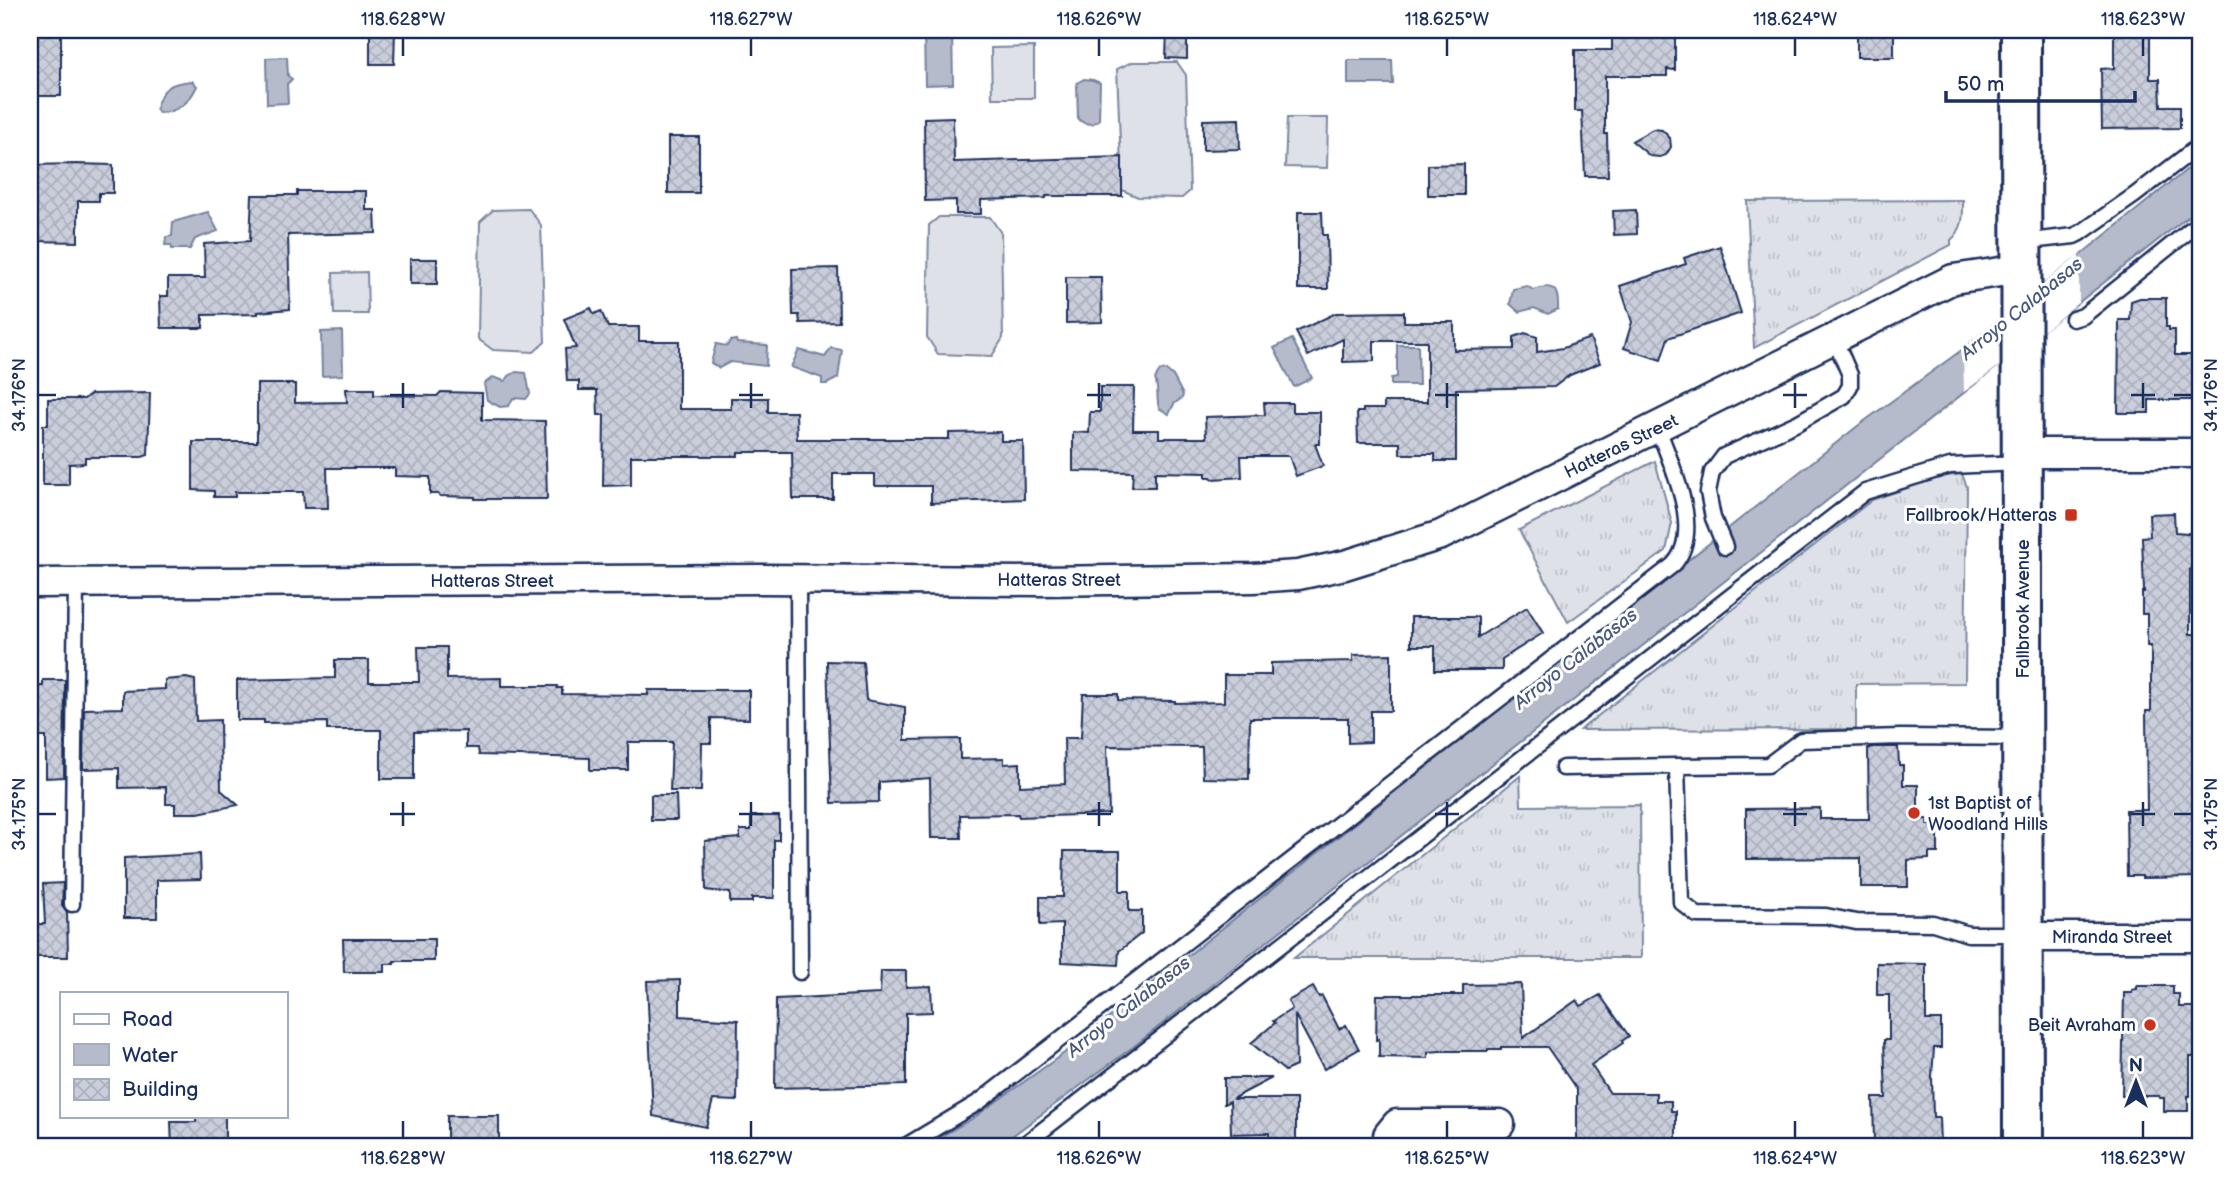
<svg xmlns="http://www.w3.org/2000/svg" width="2230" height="1177" font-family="'Balsamiq Sans',sans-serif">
	<defs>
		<pattern id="grass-tufts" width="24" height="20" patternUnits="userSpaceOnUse" patternTransform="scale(1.75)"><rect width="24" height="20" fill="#dee1e7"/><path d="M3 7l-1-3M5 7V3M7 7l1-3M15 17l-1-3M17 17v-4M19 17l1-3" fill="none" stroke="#bec1c9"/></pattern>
		<pattern id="building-cross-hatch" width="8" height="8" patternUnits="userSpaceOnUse" patternTransform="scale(1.75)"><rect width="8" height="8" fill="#caceda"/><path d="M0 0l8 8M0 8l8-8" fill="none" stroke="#adb1be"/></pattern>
	</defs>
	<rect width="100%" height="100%" fill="#fff"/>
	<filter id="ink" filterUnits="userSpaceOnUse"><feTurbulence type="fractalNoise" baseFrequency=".0143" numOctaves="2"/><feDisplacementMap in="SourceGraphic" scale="14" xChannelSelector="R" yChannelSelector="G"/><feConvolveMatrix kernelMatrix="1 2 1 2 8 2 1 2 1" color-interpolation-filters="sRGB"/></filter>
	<g filter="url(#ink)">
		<!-- grass -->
		<g fill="url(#grass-tufts)" stroke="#7c88a2" stroke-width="2">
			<path d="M1963,200C1963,217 1964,228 1951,240V245L1754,348L1747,201Z"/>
			<polygon points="1655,461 1672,523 1666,551 1568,622 1519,530"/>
			<polygon points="1962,474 1967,487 1965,683 1856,684 1856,729 1580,730 1872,500 1939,477"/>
			<polygon points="1520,776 1521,806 1640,805 1641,958 1294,958"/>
		</g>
		<!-- pitch -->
		<g fill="#dee1e7" stroke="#7c88a2" stroke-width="2">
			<polygon points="1034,47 1034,98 992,98 991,48"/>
			<polygon points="1132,62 1177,62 1186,75 1190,191 1182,198 1138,197 1122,190 1117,69"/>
			<polygon points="1287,118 1328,118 1327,168 1285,167"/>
			<polygon points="529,209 541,225 545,342 534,352 493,350 478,339 480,222 493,210"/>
			<polygon points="939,217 990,217 1001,233 1003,338 992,356 938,354 927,337 929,225"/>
			<polygon points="367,272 368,314 334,314 333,273"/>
		</g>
		<!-- water -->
		<g fill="#b5bbca" stroke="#77839f" stroke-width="2">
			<polygon points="924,30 952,30 953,84 925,85"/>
			<polygon points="287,57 288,76 292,79 287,84 288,103 267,104 266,58"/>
			<polygon points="1348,60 1392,60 1393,84 1348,84"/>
			<polygon points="1084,79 1093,80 1100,83 1099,120 1092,124 1084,123 1078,119 1077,83"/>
			<path d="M192,81L197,86C189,103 178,112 159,113L156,108C162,86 171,83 192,81Z"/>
			<polygon points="2200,159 2200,207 1133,1047 997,1147 922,1147 972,1119 1067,1051 1859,425 1963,349"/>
			<polygon points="208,212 218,231 195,239 190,249 172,249 171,245 165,245 166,237 172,236 173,222"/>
			<path d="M1527,286L1533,290C1553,283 1559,288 1558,309L1548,314L1534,308L1519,312L1510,304L1513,289Z"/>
			<polygon points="342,331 343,375 322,376 321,332"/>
			<polygon points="1292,339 1312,378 1294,387 1274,348"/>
			<polygon points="736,340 737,343 767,345 766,366 730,362 719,368 711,363 716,344 727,346 730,341"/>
			<polygon points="1397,345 1418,345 1419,385 1391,385 1391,378 1397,377"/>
			<polygon points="831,348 842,350 838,378 827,384 822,384 822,378 791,367 799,350 825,357"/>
			<path d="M1166,370L1173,376L1183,395L1182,398L1174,404L1169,414L1159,408C1156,398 1159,389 1155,379L1160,371Z"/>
			<polygon points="516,372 526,373 530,394 526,399 513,398 509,406 500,407 487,400 484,384 493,377 505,381 509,376"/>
		</g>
		<!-- pier -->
		<polygon fill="#fff" points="2079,255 2079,302 2022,349 1964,392 1963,349"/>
		<!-- building -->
		<g fill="url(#building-cross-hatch)" stroke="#1b2f5e" stroke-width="2">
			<polygon points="30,30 61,30 61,96 31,96"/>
			<polygon points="370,30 395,30 394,64 370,64"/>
			<polygon points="1167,30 1187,30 1187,59 1166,58"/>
			<polygon points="1612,30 1675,30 1675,70 1667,69 1667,76 1605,76 1605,134 1607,134 1608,176 1585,176 1582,111 1575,111 1575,50 1612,50"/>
			<rect x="1857" y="30" width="37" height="27"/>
			<polygon points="2114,30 2150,30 2150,79 2160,79 2161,106 2180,106 2180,128 2102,129 2101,69 2114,68"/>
			<polygon points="953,117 954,162 1122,157 1122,196 1046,196 1046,198 981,200 981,214 956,214 956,200 925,201 924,118"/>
			<polygon points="1239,119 1240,149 1203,150 1203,120"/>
			<polygon points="1653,129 1662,130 1670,138 1671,147 1666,155 1660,157 1650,156 1632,141"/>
			<rect x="668" y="137" width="31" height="56"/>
			<polygon points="76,164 113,165 113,193 99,193 99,201 78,201 78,242 33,241 33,190 30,190 30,165"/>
			<polygon points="1464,164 1464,195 1428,195 1428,165"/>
			<polygon points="297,191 366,191 366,210 375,210 376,233 288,235 290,309 258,312 258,314 203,315 203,328 161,328 160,296 168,296 168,278 205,278 204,244 250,241 252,195 297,195"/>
			<polygon points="1636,210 1637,234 1614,235 1613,211"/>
			<polygon points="1298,212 1322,212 1323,235 1327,235 1328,289 1298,289"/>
			<polygon points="1720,246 1741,313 1668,338 1661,360 1624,348 1632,322 1620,286 1686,264 1684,258"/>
			<rect x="410" y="259" width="27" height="25"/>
			<polygon points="838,268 839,322 800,323 799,315 793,315 792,269"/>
			<polygon points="1066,277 1101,277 1102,322 1066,323"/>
			<polygon points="2140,298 2166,298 2166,327 2169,327 2169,330 2175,330 2175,355 2199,355 2197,400 2149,400 2149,413 2118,413 2119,320 2130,320 2131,301"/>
			<polygon points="591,308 594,314 601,311 608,327 639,327 639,341 679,341 679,409 731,409 731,398 768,398 768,412 796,412 797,439 949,439 949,433 1001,432 1001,441 1023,441 1024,499 931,503 931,486 875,486 875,474 833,474 833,499 793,499 792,452 738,452 738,456 631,456 631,485 603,486 604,415 598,415 597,390 579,390 579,381 567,381 565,349 576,348 564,319"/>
			<polygon points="1404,312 1404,322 1454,322 1454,350 1514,349 1514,337 1525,333 1537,337 1537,352 1563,348 1590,338 1600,363 1570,375 1554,387 1456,389 1456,461 1435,461 1435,454 1400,454 1400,443 1358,443 1357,412 1363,412 1363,409 1384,409 1384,402 1427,402 1427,341 1374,341 1374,361 1343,362 1343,339 1308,356 1296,332 1336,313"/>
			<polygon points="257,384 295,384 295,403 347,402 346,389 374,389 374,395 437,396 441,392 482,393 482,420 545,421 547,499 475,499 475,497 440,496 438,494 430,494 430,477 395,476 395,468 327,468 328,508 304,508 303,492 235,492 235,497 214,497 214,491 193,490 193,442 257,442"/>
			<polygon points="1100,387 1134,387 1133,430 1159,430 1159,438 1206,438 1205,417 1265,415 1264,403 1292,403 1292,412 1320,412 1320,444 1315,444 1323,466 1296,476 1289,456 1241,456 1242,477 1213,479 1211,477 1206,477 1206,473 1155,472 1155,487 1132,487 1133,472 1073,471 1073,432 1089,433 1090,412 1100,412"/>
			<polygon points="150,393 148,455 142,457 85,457 85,463 69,464 69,485 43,485 43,425 48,425 48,399 84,399 91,394"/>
			<polygon points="2174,513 2175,532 2200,534 2200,569 2190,569 2190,634 2200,634 2200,677 2196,677 2197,773 2200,773 2200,877 2142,878 2142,876 2127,876 2126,810 2147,810 2146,711 2151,711 2151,646 2147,646 2147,614 2142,614 2142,592 2144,592 2142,537 2150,536 2149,514"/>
			<polygon points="1527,607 1543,633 1502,659 1502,670 1435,670 1435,646 1411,646 1411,617 1478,617 1478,637"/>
			<polygon points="418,647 447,647 447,679 501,678 501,686 557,686 557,688 562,688 562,694 648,695 648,690 749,690 749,719 711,718 711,743 702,743 701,791 670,791 672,742 628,742 628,770 590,770 590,758 479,755 478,748 466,748 466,731 414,732 414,779 381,779 381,730 327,730 327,722 264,723 264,720 237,720 237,680 335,678 335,660 369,660 369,682 419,682"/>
			<polygon points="1391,654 1391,711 1371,711 1371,742 1348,743 1348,718 1250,718 1249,779 1203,778 1202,747 1107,746 1109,814 1019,817 1018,814 960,815 961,838 931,838 930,778 879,782 879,802 832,803 827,661 863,662 866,700 905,707 905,740 960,739 960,759 1004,758 1004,764 1020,763 1020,786 1065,784 1064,738 1081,738 1083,694 1118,694 1118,700 1175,701 1175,703 1224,702 1224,675 1271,675 1271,663 1353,661 1353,655"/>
			<polygon points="186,678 195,680 196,721 220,720 221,790 238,805 198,813 175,813 175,804 166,804 166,787 119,788 119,768 83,769 84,709 123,708 123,691 165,689 165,680"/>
			<polygon points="43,680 65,680 64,777 46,778 46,737 30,737 30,686 43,686"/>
			<polygon points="1873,747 1898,747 1899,765 1903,765 1903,785 1918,785 1918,819 1927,819 1927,825 1938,825 1938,853 1929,853 1929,859 1908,860 1908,887 1861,887 1861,858 1746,859 1746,809 1820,808 1820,819 1869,819 1868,749"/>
			<polygon points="651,795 676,795 677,820 651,820"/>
			<polygon points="751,816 779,816 779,840 774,840 774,898 752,898 752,902 730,902 730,893 706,890 705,841 740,838 740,830 751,830"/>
			<polygon points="1064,851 1120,851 1120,891 1129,891 1129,911 1142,911 1142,933 1119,951 1118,965 1062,962 1062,924 1040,925 1040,897 1063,897"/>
			<polygon points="200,854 201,879 157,880 157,918 124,918 124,858"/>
			<polygon points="63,883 62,905 67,912 68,957 30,957 30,924 45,924 43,884"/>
			<polygon points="343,939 434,939 434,961 394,961 394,964 385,964 385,972 344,972"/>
			<polygon points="1877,963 1926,964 1926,1020 1941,1020 1941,1048 1934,1048 1932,1076 1933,1117 1939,1117 1940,1145 1890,1145 1890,1142 1874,1142 1873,1098 1886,1098 1884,1040 1889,1040 1889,995 1877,995"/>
			<polygon points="881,971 906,971 906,987 931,986 932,1012 906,1013 906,1085 775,1088 776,999 880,994"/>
			<polygon points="680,980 680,1016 738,1020 737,1101 713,1100 706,1127 653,1116 647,981"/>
			<polygon points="1521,984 1523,1038 1577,1000 1581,1006 1600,995 1629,1036 1622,1041 1623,1043 1591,1065 1610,1093 1656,1093 1656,1101 1671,1101 1671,1111 1676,1111 1676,1147 1577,1147 1577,1090 1547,1047 1501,1047 1501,1049 1488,1049 1488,1051 1440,1051 1428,1052 1428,1058 1379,1057 1379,1039 1376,1040 1377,995 1463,995 1463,985"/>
			<polygon points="2137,986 2173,986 2173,994 2179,994 2179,1007 2200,1007 2200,1057 2190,1057 2190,1096 2188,1096 2188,1111 2164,1111 2164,1098 2159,1098 2159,1096 2122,1096 2124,993 2132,993 2132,990 2137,989"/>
			<polygon points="1313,987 1319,997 1322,996 1339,1029 1346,1025 1359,1049 1324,1069 1295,1015 1296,1066 1285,1071 1251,1043 1275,1023 1273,1021 1292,1009 1288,1001"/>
			<polygon points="1224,1078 1272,1078 1232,1099 1296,1099 1296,1142 1269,1142 1269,1133 1231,1134 1230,1101 1224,1104"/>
			<polygon points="196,1116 225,1116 225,1147 172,1147 171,1122 196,1122"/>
			<rect x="447" y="1116" width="52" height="31"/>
		</g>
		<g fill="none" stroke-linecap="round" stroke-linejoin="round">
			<!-- lane casing -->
			<g stroke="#1b2f5e" stroke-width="19">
				<g id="lane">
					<polyline points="2022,242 2074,236 2082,232 2135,195 2200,145"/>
					<polyline points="2073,319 2083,316 2200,222"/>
					<polyline points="1725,547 1713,518 1708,492 1712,472 1724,456 1797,423 1844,396 1850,386 1850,375 1834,338"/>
					<polyline points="798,579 800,972"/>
					<polyline points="2022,738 1900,737 1801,740 1768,765 1677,766 1681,902 1697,915 1826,916 1856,922 1933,923 1968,934 2022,934"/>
					<polyline points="1563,768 1677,766"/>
					<polyline points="72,904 76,583"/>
					<path d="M904,1147L979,1102L1673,565C1705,531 1671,466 1658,428"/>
					<polyline points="1021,1147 1865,492 1950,466 2021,463"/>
				</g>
			</g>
			<!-- street casing -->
			<g stroke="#1b2f5e" stroke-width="33">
				<g id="street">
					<polyline points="2022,453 2200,453"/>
					<polyline points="30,583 762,579 1042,581 1253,578 1298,575 1345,565 1441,535 1953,279 2021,269"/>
					<polyline points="2024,937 2200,937"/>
					<polyline points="1388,1147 1388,1135 1397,1124 1500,1124"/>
				</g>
			</g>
			<!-- secondary casing -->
			<g stroke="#1b2f5e" stroke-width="44">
				<polyline id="secondary" points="2021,30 2023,1147"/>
			</g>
			<!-- lane -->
			<use href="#lane" stroke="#fff" stroke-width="14"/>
			<!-- street -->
			<use href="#street" stroke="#fff" stroke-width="28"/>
			<!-- secondary -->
			<use href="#secondary" stroke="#fff" stroke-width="38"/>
		</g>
	</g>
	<!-- ticks -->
	<path fill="none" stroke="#1b2f5e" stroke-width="2.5" d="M403,38V56M751,38V56M1099,38V56M1447,38V56M1795,38V56M2143,38V56M403,383V408M751,383V408M1099,383V408M1447,383V408M1795,383V408M2143,383V408M38,395H56M390,395H415M739,395H763M1087,395H1111M1435,395H1459M1783,395H1807M2131,395H2155M2174,395H2192M403,802V826M751,802V826M1099,802V826M1447,802V826M1795,802V826M2143,802V826M38,814H56M390,814H415M739,814H763M1087,814H1111M1435,814H1459M1783,814H1807M2131,814H2155M2174,814H2192M403,1121V1138M751,1121V1138M1099,1121V1138M1447,1121V1138M1795,1121V1138M2143,1121V1138"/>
	<!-- markers -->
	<g fill="#c8321e" stroke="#fff" stroke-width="2.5">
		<rect x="2064" y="508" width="14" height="14" rx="3.5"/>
		<circle cx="1914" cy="813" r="7"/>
		<circle cx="2150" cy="1025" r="7"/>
	</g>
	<g text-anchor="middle" stroke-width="6" stroke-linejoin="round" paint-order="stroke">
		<!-- street labels -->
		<g font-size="18" fill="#1b2f5e" stroke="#fff">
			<text transform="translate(1621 446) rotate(-26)" y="6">Hatteras Street</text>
			<text x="1059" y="586">Hatteras Street</text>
			<text x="492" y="587">Hatteras Street</text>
			<text transform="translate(2023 609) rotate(-90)" y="6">Fallbrook Avenue</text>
			<text x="2112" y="943">Miranda Street</text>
		</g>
		<!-- poi labels -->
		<g font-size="18" fill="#1b2f5e" stroke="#fff" text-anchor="end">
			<text x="2057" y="521">Fallbrook/Hatteras</text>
			<text x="1928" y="809" text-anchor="start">1st Baptist of<tspan x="1928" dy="21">Woodland Hills</tspan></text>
			<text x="2136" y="1031">Beit Avraham</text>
		</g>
		<!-- water labels -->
		<g font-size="19" font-style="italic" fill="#49597e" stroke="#fff">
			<text transform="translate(2021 308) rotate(-39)" y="7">Arroyo Calabasas</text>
			<text transform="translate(1575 658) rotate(-38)" y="7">Arroyo Calabasas</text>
			<text transform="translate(1128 1006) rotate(-38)" y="7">Arroyo Calabasas</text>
		</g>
	</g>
	<!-- margin -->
	<rect width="2230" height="1177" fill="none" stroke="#fff" stroke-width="77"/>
	<!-- legend -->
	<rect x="60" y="992" width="228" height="126" fill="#ffffff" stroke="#a4acbf" stroke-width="2"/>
	<rect x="74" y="1014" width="35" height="10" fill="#ffffff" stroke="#a4acbf" stroke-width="2"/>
	<text x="122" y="1026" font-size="21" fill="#1b2f5e">Road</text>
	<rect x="74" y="1044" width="35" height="21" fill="#b5bbca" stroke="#a4acbf" stroke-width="2"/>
	<text x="122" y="1062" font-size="21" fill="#1b2f5e">Water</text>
	<rect x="74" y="1079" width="35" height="21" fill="url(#building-cross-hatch)" stroke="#a4acbf" stroke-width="2"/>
	<text x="122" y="1096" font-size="21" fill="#1b2f5e">Building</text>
	<!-- north arrow -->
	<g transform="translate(2136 1082)" stroke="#ffffff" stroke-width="5" paint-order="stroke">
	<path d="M0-5L12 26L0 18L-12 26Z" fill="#1b2f5e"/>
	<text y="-10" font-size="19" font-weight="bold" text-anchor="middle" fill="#1b2f5e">N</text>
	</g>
	<!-- scale -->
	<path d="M1946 91v10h189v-10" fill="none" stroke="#1b2f5e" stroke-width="3.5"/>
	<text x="1957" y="91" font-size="21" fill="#1b2f5e" stroke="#ffffff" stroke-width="5" paint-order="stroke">50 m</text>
	<rect x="38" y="38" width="2154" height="1100" fill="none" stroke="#1b2f5e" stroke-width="2.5"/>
	<g font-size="18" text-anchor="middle" fill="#1b2f5e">
		<text x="403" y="25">118.628°W</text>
		<text x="751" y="25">118.627°W</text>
		<text x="1099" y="25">118.626°W</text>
		<text x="1447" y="25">118.625°W</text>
		<text x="1795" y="25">118.624°W</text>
		<text x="2143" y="25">118.623°W</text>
		<text transform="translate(19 395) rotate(-90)" y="6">34.176°N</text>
		<text transform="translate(2211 395) rotate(-90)" y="6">34.176°N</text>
		<text transform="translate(19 814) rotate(-90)" y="6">34.175°N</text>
		<text transform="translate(2211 814) rotate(-90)" y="6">34.175°N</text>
		<text x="403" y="1164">118.628°W</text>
		<text x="751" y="1164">118.627°W</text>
		<text x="1099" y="1164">118.626°W</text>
		<text x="1447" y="1164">118.625°W</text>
		<text x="1795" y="1164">118.624°W</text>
		<text x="2143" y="1164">118.623°W</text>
	</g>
</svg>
